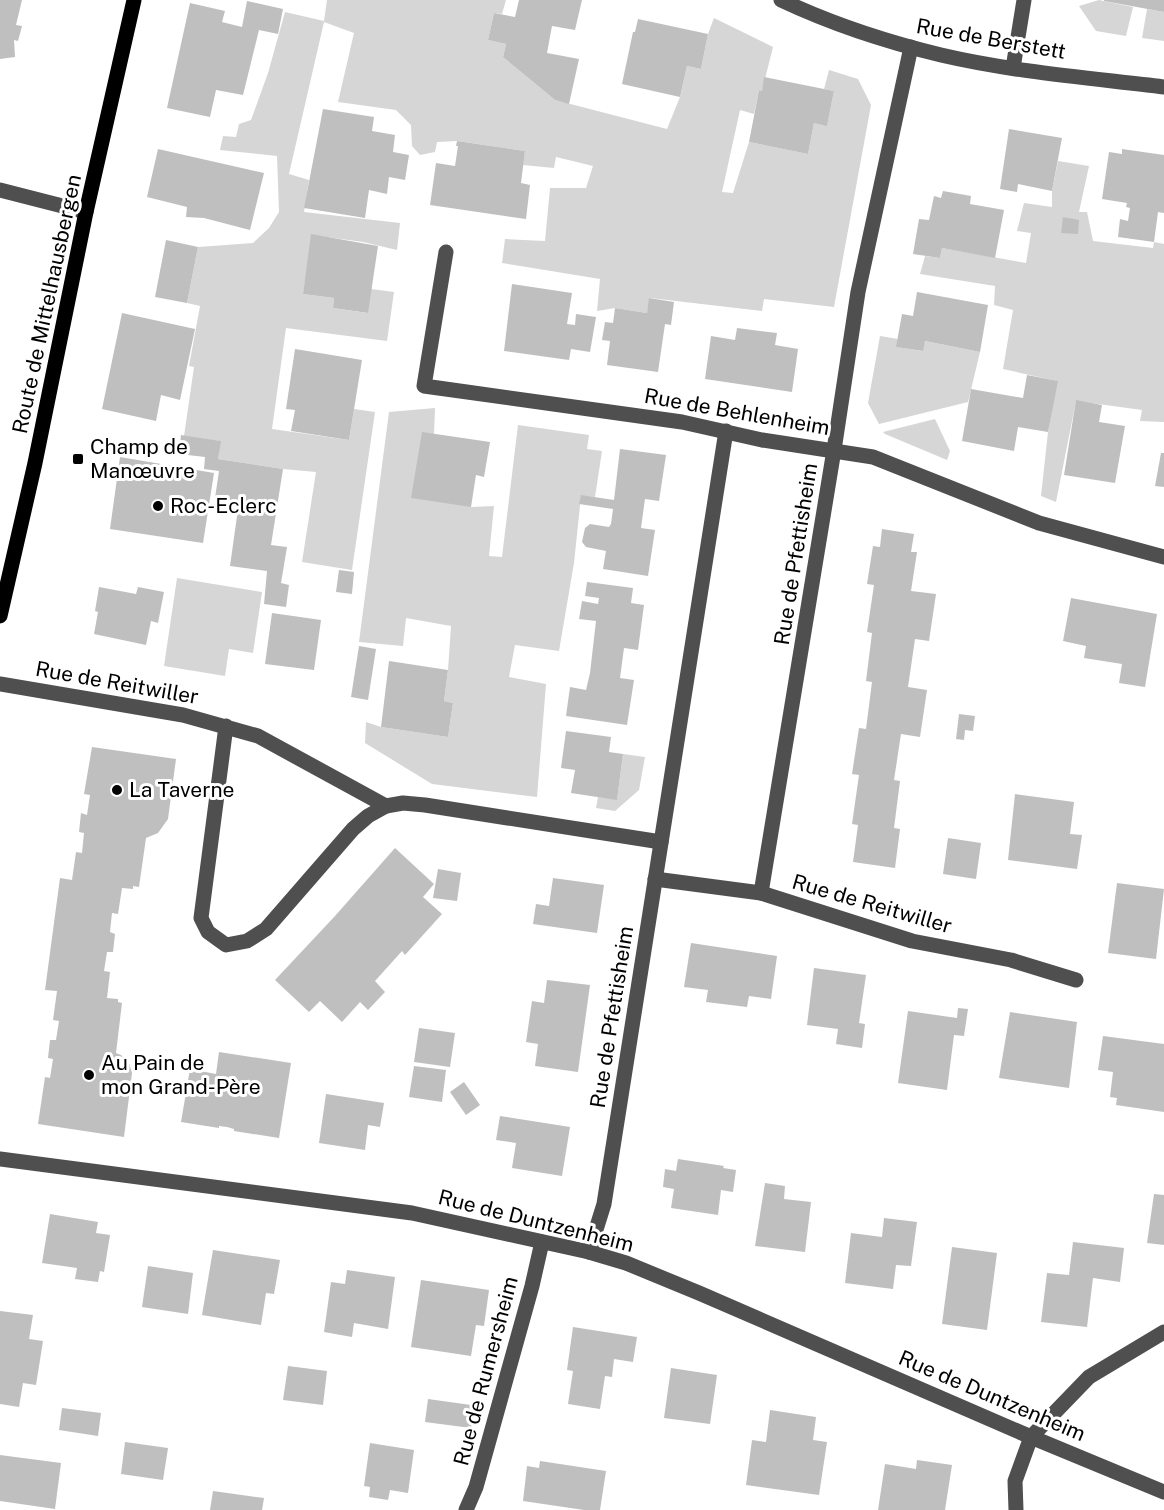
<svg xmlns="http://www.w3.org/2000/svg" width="1164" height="1510" font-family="'Public Sans',sans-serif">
	<rect width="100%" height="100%" fill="#fff"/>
	<!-- green -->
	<g fill="#d6d6d6">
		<polygon points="327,0 506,0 502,14 494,13 488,40 506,44 503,57 555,100 667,129 680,97 687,66 701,69 708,34 714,18 773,47 762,91 759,90 754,114 740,110 722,192 733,193 749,142 808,154 814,123 827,125 834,91 824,89 829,70 858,79 871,105 834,307 764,299 762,311 650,298 647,313 615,308 597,311 600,279 502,263 505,239 545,241 550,188 586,188 593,166 556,157 554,168 523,165 525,151 457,141 437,142 435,152 420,155 412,146 411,125 396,110 338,102 354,33 324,22 289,174 309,180 304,212 400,223 397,250 363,242 312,235 303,294 334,298 333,308 367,313 371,289 394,292 387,341 286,328 272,429 349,440 354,409 375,412 352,570 302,562 316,472 283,469 218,459 220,441 184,436 194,367 189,366 200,306 187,303 198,247 253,243 269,228 279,212 277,156 220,150 223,136 236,137 239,124 251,120 268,73 285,12 324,21"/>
		<polygon points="1099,0 1133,7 1126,36 1096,31 1079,6"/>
		<polygon points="1147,9 1164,12 1164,41 1142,38"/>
		<polygon points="1058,161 1089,166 1079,212 1087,212 1093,241 1153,248 1154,242 1164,244 1164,422 1140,421 1142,410 1076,401 1056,502 1041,496 1048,432 1057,381 1003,369 1013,310 994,305 995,286 920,274 925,256 940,258 942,248 1026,263 1031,233 1017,231 1024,203 1052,207 1052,191"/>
		<polygon points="880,336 898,339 897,347 922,351 925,341 980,352 968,402 879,424 868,403"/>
		<polygon points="435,408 434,434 471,507 494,506 489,556 502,557 518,425 589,435 587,449 602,451 595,497 581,496 574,563 559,651 515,645 509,677 546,684 537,797 432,784 365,743 366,722 381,727 448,737 453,703 444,701 448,670 451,626 406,618 403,646 359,642 389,412"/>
		<polygon points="935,419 950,451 947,460 885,434 883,432"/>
		<polygon points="177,578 262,592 253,653 229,649 225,676 164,666"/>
		<polygon points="623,754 645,757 639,790 615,811 596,808 598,797 617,799"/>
	</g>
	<!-- building -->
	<g fill="#bfbfbf">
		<polygon points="0,0 22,0 16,25 22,26 18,41 14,40 15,57 0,59"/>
		<polygon points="519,0 582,0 575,30 552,26 547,53 579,59 569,104 555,100 503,57 506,44 488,40 494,13 515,17"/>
		<polygon points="1104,0 1164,0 1164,12 1104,1"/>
		<polygon points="247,1 283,9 278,34 259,30 243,95 216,90 210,117 167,108 190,3 225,11 222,22 242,27"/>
		<polygon points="638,19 708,34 701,69 687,66 680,97 622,84 633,32 635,32"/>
		<polygon points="764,77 834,91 827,126 814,123 808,154 749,142 759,90 762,91"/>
		<polygon points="323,109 374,117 372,131 395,135 393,152 409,155 405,180 389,177 387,194 369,190 365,218 304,208"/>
		<polygon points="1009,129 1062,138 1052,191 1018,184 1017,192 1000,189"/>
		<polygon points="457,141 525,151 521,183 530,185 526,219 430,205 436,163 455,166 458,146 456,146"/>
		<polygon points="158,149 264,173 250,230 204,218 186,217 187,207 147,197"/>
		<polygon points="1122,149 1164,155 1164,213 1158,212 1154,242 1118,237 1120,219 1128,221 1130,208 1126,207 1127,203 1102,199 1109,152 1122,154"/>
		<polygon points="943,191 971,196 970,204 1004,210 995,258 942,248 940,258 913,254 919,219 929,220 934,196 941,198"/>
		<polygon points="1063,217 1079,220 1078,234 1061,233"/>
		<polygon points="311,234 378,246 368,313 333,308 334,298 303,294"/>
		<polygon points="166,240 198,247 187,303 155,297"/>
		<polygon points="512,284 572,293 567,324 575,325 576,314 596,317 590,352 571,349 569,360 504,351"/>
		<polygon points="917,292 988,305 980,352 925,341 923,351 896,347 902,314 913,316"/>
		<polygon points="649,298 674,302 671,325 665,324 658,372 607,365 610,341 602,340 605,322 613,323 615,308 647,313"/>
		<polygon points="122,313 195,329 180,400 161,395 156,421 102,409"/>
		<polygon points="737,328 777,333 775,345 798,349 792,392 705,379 711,336 735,340"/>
		<polygon points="295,349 362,360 349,440 291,431 295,410 286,409"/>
		<polygon points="1027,375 1058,381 1048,432 1018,427 1014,451 962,441 971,389 1023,398"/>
		<polygon points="1076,400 1102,405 1099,422 1125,426 1115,483 1064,475"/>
		<polygon points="422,432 490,442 484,477 476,475 471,507 411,498"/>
		<polygon points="181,435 221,441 218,459 283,469 271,545 287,547 281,583 289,585 286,607 264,604 267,571 230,566 239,502 215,498 219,471 204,469 205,457 179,454"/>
		<polygon points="620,449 666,455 659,501 645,499 641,528 655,530 648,576 603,569 606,551 586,547 582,542 585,528 590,524 609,527 611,524 613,509 579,504 581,495 614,500"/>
		<polygon points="1161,453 1164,453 1164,487 1155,486"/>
		<polygon points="120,457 214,473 203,543 110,529"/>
		<polygon points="882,529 914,534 911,552 917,552 911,591 936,594 929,641 915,639 908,687 927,690 920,737 901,734 894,780 900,781 894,828 900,829 895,868 853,862 858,825 852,824 859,775 852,774 859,728 866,729 872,682 866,681 872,633 867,632 874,585 867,584 873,546 880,547"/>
		<polygon points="339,570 354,572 352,594 336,592"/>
		<polygon points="587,582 633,588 631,603 644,605 638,650 624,648 620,678 634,680 627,725 566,716 570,687 586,690 590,673 596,621 579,619 582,601 598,604 599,598 585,596"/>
		<polygon points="99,587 136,594 138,587 164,592 158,623 151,621 146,645 94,634 98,612 95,611"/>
		<polygon points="1071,598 1157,614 1145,687 1119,683 1122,664 1084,658 1086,646 1063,641"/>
		<polygon points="272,613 321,620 314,670 265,664"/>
		<polygon points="359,646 376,649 368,700 351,697"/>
		<polygon points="389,661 448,670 444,701 453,703 448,737 381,727"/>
		<polygon points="959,714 975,716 973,731 965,730 964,740 956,739"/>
		<polygon points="566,731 611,737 609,752 623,754 617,800 571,793 575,770 561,768"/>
		<polygon points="92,747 176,759 168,819 158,833 146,838 139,887 133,886 133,889 122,888 118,914 112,913 110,932 115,934 113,952 107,952 104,971 110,972 107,998 118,999 118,1002 122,1003 116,1053 121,1055 129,1063 132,1073 124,1137 38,1124 45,1077 50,1078 53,1059 48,1058 50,1040 56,1040 59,1021 53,1020 57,991 45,990 60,878 72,880 76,852 82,853 84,833 79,832 81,813 87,815 90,795 84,794"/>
		<polygon points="1015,794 1074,802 1070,834 1082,835 1077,869 1008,860"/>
		<polygon points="948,838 981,843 976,879 943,874"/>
		<polygon points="395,848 434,884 423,897 442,914 405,955 402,951 375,981 385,992 368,1010 360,1002 342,1022 320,1001 309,1012 275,980 335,916"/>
		<polygon points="438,869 461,873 457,901 433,898"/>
		<polygon points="553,878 604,885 597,933 533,924 536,904 549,906"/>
		<polygon points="1117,883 1164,889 1156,959 1108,953"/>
		<polygon points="691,943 777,956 771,999 749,996 747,1007 706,1002 708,990 684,987"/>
		<polygon points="814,968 866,975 859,1023 865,1024 862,1048 836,1044 838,1029 807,1025"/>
		<polygon points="547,980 590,985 578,1072 535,1066 538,1044 526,1042 532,1001 544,1003"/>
		<polygon points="958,1008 968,1009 964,1036 954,1035 947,1090 898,1083 908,1011 957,1018"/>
		<polygon points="1010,1012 1077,1022 1069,1088 999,1078"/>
		<polygon points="419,1028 455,1033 450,1067 414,1062"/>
		<polygon points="1103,1036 1164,1044 1164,1112 1116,1105 1117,1098 1110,1097 1113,1072 1098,1070"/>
		<polygon points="219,1052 291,1063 279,1138 234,1131 234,1129 227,1127 219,1126 219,1128 181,1122 190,1069 216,1074"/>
		<polygon points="414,1066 446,1070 442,1102 409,1097"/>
		<polygon points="464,1082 480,1105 466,1115 450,1092"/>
		<polygon points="326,1094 384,1103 380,1127 368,1125 365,1150 319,1143"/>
		<polygon points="500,1116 570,1127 562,1176 512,1168 516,1143 496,1140"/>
		<polygon points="678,1159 724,1166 723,1168 736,1170 733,1192 721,1190 718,1215 671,1208 674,1189 663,1187 665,1169 676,1171"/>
		<polygon points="765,1183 785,1186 784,1199 811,1202 805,1252 755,1246"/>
		<polygon points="1154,1194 1164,1195 1164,1245 1147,1243"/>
		<polygon points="50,1214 98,1222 96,1233 110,1235 104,1272 100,1271 98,1282 75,1279 77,1268 42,1263"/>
		<polygon points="884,1218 917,1222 911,1266 896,1265 893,1289 845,1283 851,1233 882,1237"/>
		<polygon points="1073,1242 1124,1248 1120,1282 1093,1278 1087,1327 1041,1322 1047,1273 1069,1275"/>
		<polygon points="952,1247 997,1253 987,1330 942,1324"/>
		<polygon points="213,1250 280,1260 274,1294 266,1293 261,1325 202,1315"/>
		<polygon points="148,1266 193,1273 188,1314 142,1307"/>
		<polygon points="347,1270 395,1277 388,1329 354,1323 352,1337 324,1332 331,1282 345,1284"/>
		<polygon points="421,1280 489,1290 484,1326 476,1325 471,1356 411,1347"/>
		<polygon points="0,1311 33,1315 29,1339 43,1341 36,1385 23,1383 19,1407 0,1404"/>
		<polygon points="573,1327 637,1337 633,1362 614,1359 612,1377 605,1376 600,1409 568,1404 573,1371 567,1370"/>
		<polygon points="288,1366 327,1371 323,1405 283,1400"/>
		<polygon points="671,1368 717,1375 710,1424 664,1418"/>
		<polygon points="428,1399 478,1406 471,1428 425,1422"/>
		<polygon points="62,1408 101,1413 98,1436 59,1430"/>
		<polygon points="770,1410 816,1417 813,1440 827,1442 819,1495 746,1485 752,1440 766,1442"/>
		<polygon points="125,1442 168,1448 163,1480 121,1474"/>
		<polygon points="370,1443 414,1450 408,1493 390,1490 388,1500 369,1497 370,1487 364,1486"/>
		<polygon points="0,1455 61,1463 55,1509 0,1501"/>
		<polygon points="917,1460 952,1465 945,1510 878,1510 885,1464 916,1469"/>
		<polygon points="540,1461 606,1471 600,1510 584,1510 523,1501 527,1466 539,1468"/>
		<polygon points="213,1491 264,1498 262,1510 210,1510"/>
	</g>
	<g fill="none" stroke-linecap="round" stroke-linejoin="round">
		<!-- minor -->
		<g stroke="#4f4f4f" stroke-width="15">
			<path d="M781,0C832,24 887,42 941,55C1014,72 1090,78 1164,87"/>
			<polyline points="1013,68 1024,0"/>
			<polyline points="0,190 86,212"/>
			<polyline points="446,252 424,386 682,422 762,440 873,457 1039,523 1164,557"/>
			<polyline points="0,684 183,715 258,736 386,806 403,803 425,805 661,842"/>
			<polyline points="226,726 201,918 208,932 226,945 247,941 266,929 353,829 368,816 386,806"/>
			<polyline points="655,879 761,893 912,941 1011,960 1076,980"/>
			<polyline points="761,893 834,450 858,292 911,47"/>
			<polyline points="0,1159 412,1213 589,1252 626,1263 699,1293 1031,1437 1164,1492"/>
			<polyline points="589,1252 604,1204 726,431"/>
			<polyline points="466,1510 476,1487 532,1286 542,1242"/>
			<polyline points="1016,1510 1015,1481 1031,1437 1089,1377 1164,1332"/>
		</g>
		<!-- major -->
		<polyline stroke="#000" stroke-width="15" points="0,616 35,463 86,212 134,0"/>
	</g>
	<!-- markers -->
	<g fill="#000" stroke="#fff" stroke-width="2">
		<rect x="72" y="453" width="12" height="12" rx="3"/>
		<circle cx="158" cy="506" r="6"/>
		<circle cx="117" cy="790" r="6"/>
		<circle cx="89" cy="1075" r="6"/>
	</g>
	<g text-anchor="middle" stroke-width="6" stroke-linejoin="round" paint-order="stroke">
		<!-- street labels -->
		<g font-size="21" fill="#000" stroke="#fff">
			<text transform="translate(991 39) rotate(10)" y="7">Rue de Berstett</text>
			<text transform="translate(47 304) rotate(-78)" y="7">Route de Mittelhausbergen</text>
			<text transform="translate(737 412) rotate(10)" y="7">Rue de Behlenheim</text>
			<text transform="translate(796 554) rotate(-81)" y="7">Rue de Pfettisheim</text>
			<text transform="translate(117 683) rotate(10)" y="7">Rue de Reitwiller</text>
			<text transform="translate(872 904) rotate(16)" y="7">Rue de Reitwiller</text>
			<text transform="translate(612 1017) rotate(-81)" y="7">Rue de Pfettisheim</text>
			<text transform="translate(536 1221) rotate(14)" y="7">Rue de Duntzenheim</text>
			<text transform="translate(486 1371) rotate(-75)" y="7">Rue de Rumersheim</text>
			<text transform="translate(992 1396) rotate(23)" y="7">Rue de Duntzenheim</text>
		</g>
		<!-- poi labels -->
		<g font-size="21" fill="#000" stroke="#fff" text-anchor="start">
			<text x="90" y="454">Champ de<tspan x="90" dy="24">Manœuvre</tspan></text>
			<text x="170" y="513">Roc-Eclerc</text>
			<text x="129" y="797">La Taverne</text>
			<text x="101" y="1070">Au Pain de<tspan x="101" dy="24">mon Grand-Père</tspan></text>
		</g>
	</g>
</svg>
